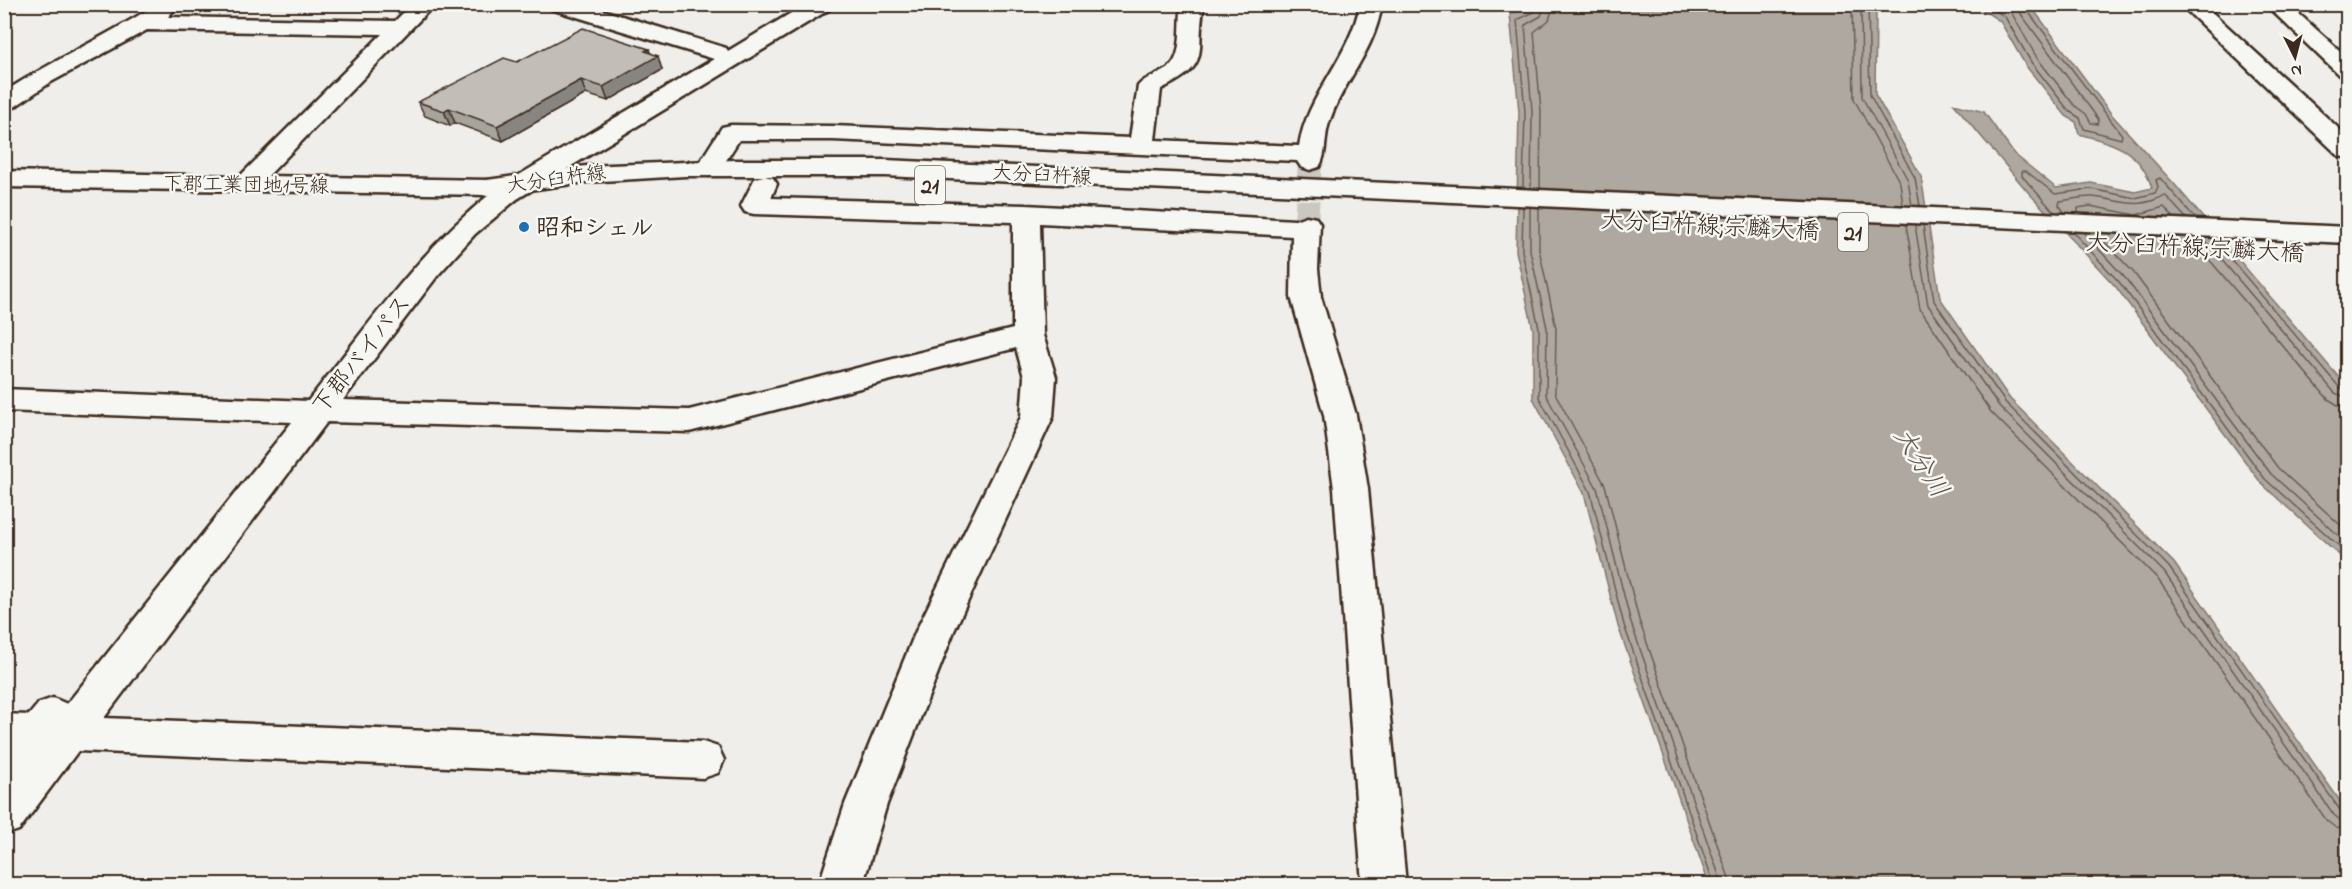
<svg xmlns="http://www.w3.org/2000/svg" width="2352" height="889" font-family="'Indie Flower','Klee One',sans-serif">
	<rect width="100%" height="100%" fill="#efeeea"/>
	<filter id="ink" filterUnits="userSpaceOnUse"><feTurbulence type="fractalNoise" baseFrequency=".0167" numOctaves="2"/><feDisplacementMap in="SourceGraphic" scale="12" xChannelSelector="R" yChannelSelector="G"/><feConvolveMatrix kernelMatrix="1 2 1 2 8 2 1 2 1" color-interpolation-filters="sRGB"/></filter>
	<g filter="url(#ink)">
		<!-- water -->
		<g fill="#afa8a1" stroke="#81766d" stroke-width="1.5">
			<polygon points="1539,4 1873,5 1876,11 1875,94 1921,176 1940,298 2010,399 2174,563 2347,811 2347,884 1709,884 1618,626 1584,493 1533,398 1533,329 1516,251 1519,112 1510,14"/>
			<path d="M1975,5H2030L2112,115L2176,186L2347,387V562L2261,483L2116,287L2028,192L1954,104L1984,112L2014,154L2056,188L2091,183L2135,192L2152,188C2140,149 2114,144 2079,134L2076,122L2066,116L2026,66L2000,21Z"/>
		</g>
		<g fill="none" stroke-linecap="round" stroke-linejoin="round">
			<!-- shore -->
			<g stroke="#695c52" stroke-width="1.5">
				<polyline points="1852,4 1854,99 1900,183 1903,205"/>
				<polyline points="1861,4 1862,97 1908,180 1912,206"/>
				<polyline points="1868,4 1870,95 1915,178 1920,206"/>
				<polyline points="1986,4 2005,17 2031,62 2069,111 2080,118 2084,129 2121,139 2122,135 2027,10 2026,4"/>
				<polyline points="2000,4 2011,12 2037,58 2074,105 2086,114 2091,123 2098,124 2099,120 2021,14 2018,4"/>
				<polyline points="1523,188 1525,112 1517,20 1534,12 1537,4"/>
				<polyline points="1531,188 1532,111 1525,25 1541,16 1545,4"/>
				<polyline points="1540,188 1541,111 1534,32 1549,20 1554,4"/>
				<polyline points="1523,207 1522,251 1539,328 1539,397 1590,491 1624,625 1714,884"/>
				<polyline points="1530,207 1530,250 1547,328 1546,395 1597,488 1631,623 1722,884"/>
				<polyline points="1539,207 1539,249 1556,328 1555,393 1605,485 1639,620 1731,884"/>
				<polyline points="2054,212 2022,176 2022,171 2026,171 2055,194 2091,189 2135,198 2155,193 2158,187 2156,180 2160,178 2196,219"/>
				<path d="M2065,213L2059,205L2060,201C2071,200 2082,196 2093,197C2122,200 2136,211 2165,195L2186,218"/>
				<polyline points="2078,213 2078,208 2090,206 2136,215 2164,207 2174,218"/>
				<polyline points="1906,224 1920,309 1991,412 2157,578 2327,821 2336,828 2348,830"/>
				<polyline points="1915,225 1928,305 1999,406 2164,572 2334,815 2340,820 2348,821"/>
				<polyline points="1923,225 1934,301 2005,402 2169,567 2340,810 2348,813"/>
				<polyline points="2073,232 2120,283 2265,479 2348,554"/>
				<polyline points="2083,232 2126,279 2271,474 2348,544"/>
				<polyline points="2096,233 2134,273 2278,468 2348,532"/>
				<polyline points="2190,237 2328,399 2338,405 2348,407"/>
				<polyline points="2203,238 2335,393 2348,398"/>
				<polyline points="2213,238 2340,388 2348,390"/>
			</g>
			<!-- minor-tunnel -->
			<polyline stroke="#cbc7c1" stroke-width="24" stroke-dasharray="24 12" stroke-linecap="butt" points="1306,224 1310,162"/>
			<!-- minor casing -->
			<g stroke="#3b2a1e" stroke-width="5">
				<g id="minor">
					<path d="M162,4L170,6L173,11L168,17L395,21L412,4H435L268,176L487,180L496,182L499,187L714,59L551,9L549,4H583L726,48L728,51L806,4H832L830,9L517,199L475,234L438,275L343,400L689,410L1013,329V222L754,214L745,212L741,206L755,178L764,176L773,178L777,184L771,198L1026,205L1295,220L1306,216L1316,218L1320,224L1318,269L1321,297L1356,415L1368,489L1406,884H1362L1334,489L1324,415L1291,297L1292,236L1040,223L1043,335L1056,377L1053,417L954,631L887,804L863,884H819L845,804L916,631L1021,417L1024,377L1016,348L689,432L327,422L104,718L703,742L718,747L724,760L718,773L703,778L78,751L19,830L4,835V714L29,715L39,703L53,698L67,704L292,422L4,411V389L308,401C365,330 417,253 489,195L4,187V171L240,176L382,34L147,30L51,82L13,108L4,110V92C53,60 105,37 154,6Z"/>
					<path d="M1182,4H1204C1194,52 1215,64 1161,89L1155,140L1299,146C1307,94 1350,58 1360,4H1382C1374,54 1343,80 1329,123C1324,137 1327,156 1319,167L1310,170L1301,167L1297,161L833,140H739L718,173L709,176L700,173L696,168L722,127L731,125L833,126L1130,138L1138,86C1145,77 1157,75 1167,69C1185,57 1178,23 1182,4Z"/>
					<polygon points="2180,4 2203,4 2348,137 2348,158 2339,156"/>
					<polygon points="2265,4 2288,4 2348,58 2348,78 2340,76"/>
				</g>
			</g>
			<!-- major casing -->
			<g stroke="#3b2a1e" stroke-width="5">
				<polygon id="major" points="735,160 885,160 2348,227 2348,243 885,176 685,176 586,182 487,196 478,194 474,188 478,182 487,180 586,166"/>
			</g>
			<!-- minor -->
			<use href="#minor" fill="#f6f6f2" fill-rule="evenodd"/>
			<!-- major -->
			<use href="#major" fill="#f6f6f2" fill-rule="evenodd"/>
		</g>
		<!-- wall -->
		<polygon fill="#a7a39d" stroke="#3b2a1e" stroke-width="1.5" points="651,53 662,70 608,101 586,94 503,141 455,123 450,126 425,116 418,102 517,62"/>
		<!-- shaded-wall -->
		<g fill="#888480" stroke="#3b2a1e" stroke-width="1.5">
			<polygon points="649,49 652,59 658,56 662,70 608,101 603,87 645,51"/>
			<polygon points="581,80 586,94 503,141 497,126"/>
			<polygon points="449,108 455,123 450,126 444,111"/>
		</g>
		<!-- building -->
		<polygon fill="#c2bdb7" stroke="#3b2a1e" stroke-width="1.5" points="583,28 649,49 645,51 658,56 603,87 581,80 497,126 449,108 444,111 418,102 504,58 517,62"/>
	</g>
	<!-- markers -->
	<circle fill="#1f6fb2" stroke="#f6f6f2" stroke-width="2" cx="524" cy="227" r="6"/>
	<g text-anchor="middle" stroke-width="5" stroke-linejoin="round" paint-order="stroke">
		<!-- far-street labels -->
		<g font-size="20" fill="#3b2a1e" stroke="#f6f6f2">
			<text transform="translate(1042 174) rotate(3)" y="7">大分臼杵線</text>
			<text transform="translate(556 178) rotate(-8)" y="7">大分臼杵線</text>
			<text transform="translate(246 184) rotate(1)" y="7">下郡工業団地1号線</text>
		</g>
		<!-- shield labels -->
		<g fill="#f6f6f2" stroke="#73675e" stroke-width="1.5">
			<rect x="915" y="166" width="30" height="38" rx="4.5"/>
			<rect x="1838" y="213" width="30" height="38" rx="4.5"/>
		</g>
		<g font-size="22" font-weight="bold" fill="#3b2a1e">
			<text x="930" y="193">21</text>
			<text x="1853" y="240">21</text>
		</g>
		<!-- street labels -->
		<g font-size="24" fill="#3b2a1e" stroke="#f6f6f2">
			<text transform="translate(1710 225) rotate(3)" y="8">大分臼杵線;宗麟大橋</text>
			<text transform="translate(2195 247) rotate(3)" y="8">大分臼杵線;宗麟大橋</text>
			<text transform="translate(361 354) rotate(-52)" y="8">下郡バイパス</text>
		</g>
		<!-- poi labels -->
		<g font-size="24" font-weight="bold" fill="#3b2a1e" stroke="#f6f6f2" text-anchor="start">
			<text x="536" y="235">昭和シェル</text>
		</g>
		<!-- water labels -->
		<g font-size="26" font-style="italic" fill="#64564c" stroke="#f6f6f2">
			<text transform="translate(1922 462) rotate(57)" y="9">大分川</text>
		</g>
	</g>
	<!-- margin -->
	<rect width="2352" height="889" fill="none" stroke="#f6f6f2" stroke-width="24"/>
	<rect x="12" y="12" width="2328" height="865" fill="none" stroke="#3b2a1e" stroke-width="2" filter="url(#ink)"/>
	<!-- north arrow -->
	<g transform="translate(2295 57) rotate(174)" stroke="#f6f6f2" stroke-width="4.5" paint-order="stroke">
	<path d="M0-4.5L10 22L0 15L-10 22Z" fill="#3b2a1e"/>
	<text y="-9" font-size="16" font-weight="bold" text-anchor="middle" fill="#3b2a1e">N</text>
	</g>
</svg>
